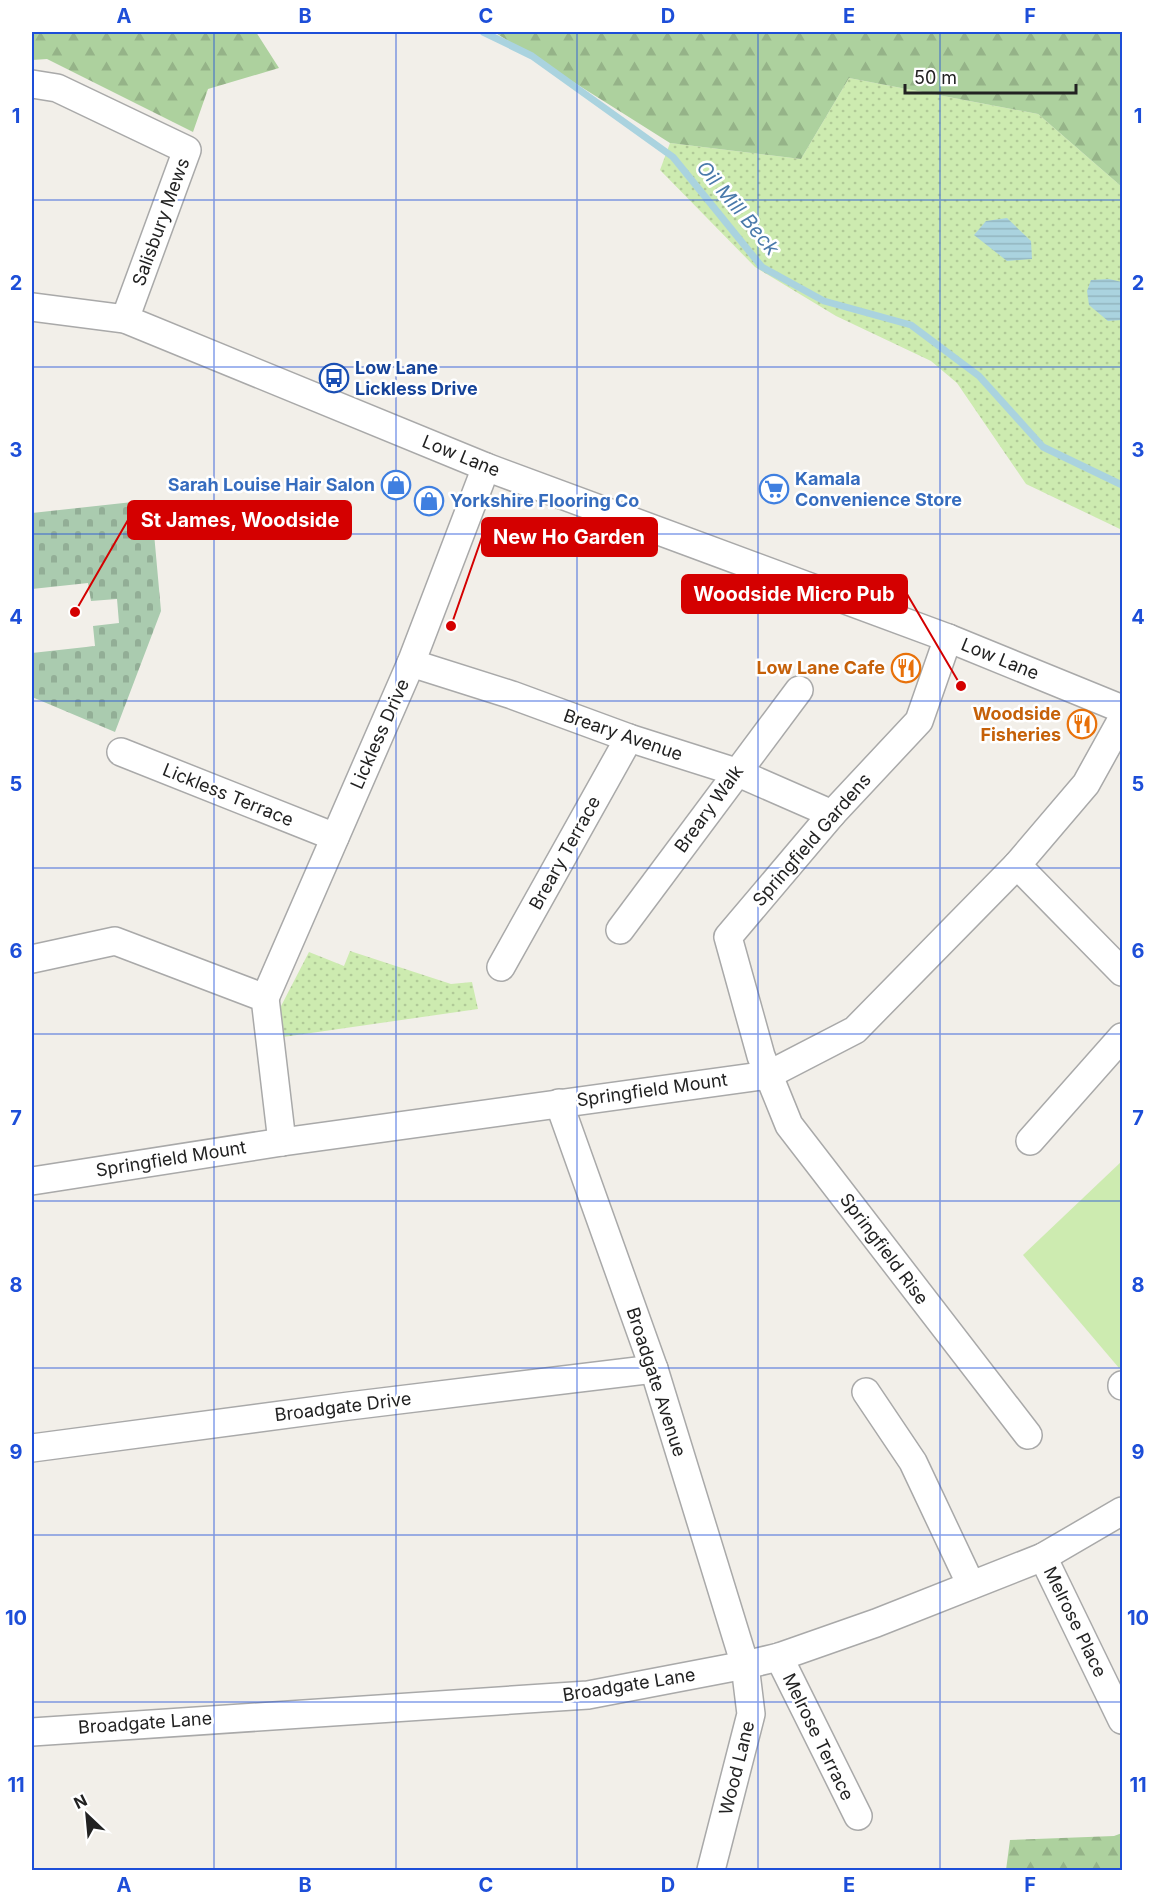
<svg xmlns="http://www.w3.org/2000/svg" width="1154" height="1902" font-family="Inter,sans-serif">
	<defs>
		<pattern id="grass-dots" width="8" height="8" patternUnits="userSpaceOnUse" patternTransform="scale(1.5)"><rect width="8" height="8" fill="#cdebb0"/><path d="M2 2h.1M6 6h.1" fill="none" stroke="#b0c997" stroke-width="1.8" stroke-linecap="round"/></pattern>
		<pattern id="forest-firs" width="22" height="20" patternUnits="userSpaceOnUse" patternTransform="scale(1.5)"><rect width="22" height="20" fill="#add19e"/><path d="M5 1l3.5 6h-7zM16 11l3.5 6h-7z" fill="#95b388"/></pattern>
		<pattern id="cemetery-stones" width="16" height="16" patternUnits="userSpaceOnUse" patternTransform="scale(1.5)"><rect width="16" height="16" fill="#aacbaf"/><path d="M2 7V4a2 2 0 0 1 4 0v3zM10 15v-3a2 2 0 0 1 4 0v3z" fill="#92ae96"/></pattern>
		<pattern id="water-rules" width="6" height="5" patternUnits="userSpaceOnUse" patternTransform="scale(1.5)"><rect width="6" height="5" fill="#aad3df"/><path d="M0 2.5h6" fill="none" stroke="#92b5bf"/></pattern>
	</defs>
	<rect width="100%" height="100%" fill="#f2efe9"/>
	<!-- grass -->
	<g fill="url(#grass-dots)">
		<polygon points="849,78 1038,114 1122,187 1122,530 1026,484 957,383 931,361 836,316 755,267 660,170 670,143 801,159"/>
		<polygon points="350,951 451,984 472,982 478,1009 283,1037 279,1010 309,952 344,966"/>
	</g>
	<!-- forest -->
	<g fill="url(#forest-firs)">
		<polygon points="32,32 256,32 279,68 208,89 193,132 47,59 32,60"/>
		<polygon points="494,32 1122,32 1122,187 1038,114 849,78 801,159 670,143"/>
		<polygon points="1122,1833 1122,1870 1006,1870 1010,1840 1114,1836"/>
	</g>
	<!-- cemetery -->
	<polygon fill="url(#cemetery-stones)" points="151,500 161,611 115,732 32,697 32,653 95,646 93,626 119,623 117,599 91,601 88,583 32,589 32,513"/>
	<!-- garden -->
	<polygon fill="#cdebb0" points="1122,1161 1122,1365 1119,1368 1023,1255"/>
	<!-- water -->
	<g fill="url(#water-rules)">
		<polygon points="1007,218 1031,241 1032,259 1007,261 974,235 986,221"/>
		<polygon points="1109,279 1122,282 1122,320 1108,321 1089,305 1087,291 1091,280"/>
	</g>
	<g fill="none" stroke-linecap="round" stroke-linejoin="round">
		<!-- stream -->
		<polyline stroke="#aad3df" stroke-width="7" points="483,32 532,56 673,157 762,267 824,301 911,325 979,376 1043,447 1122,485"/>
		<!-- minor casing -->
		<g stroke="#a9a9a9" stroke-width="30">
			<g id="minor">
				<polyline points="32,84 57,88 187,150 125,319"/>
				<polyline points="32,307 125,319 486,467 948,638 1122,709"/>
				<polyline points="948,638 919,721 832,814 728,937 761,1056 789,1125 1028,1435"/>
				<polyline points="411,663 512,695 629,738 736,772 832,814"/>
				<polyline points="121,752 335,837"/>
				<polyline points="1017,865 1122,972"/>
				<polyline points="620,930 799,690"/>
				<polyline points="32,959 115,941 265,998 282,1142"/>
				<polyline points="501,967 629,738"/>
				<polyline points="265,998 411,663 486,467"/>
				<polyline points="559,1103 654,1369 745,1665 751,1714 711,1870"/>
				<polyline points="1030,1141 1122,1037"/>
				<polyline points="32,1181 282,1142 768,1075 855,1030 1017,865 1086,784 1122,719"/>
				<polyline points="1122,1385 1122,1386"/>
				<polyline points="866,1392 913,1462 971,1585"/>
				<polyline points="32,1448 349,1406 654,1369"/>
				<polyline points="1043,1557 1122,1720"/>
				<polyline points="779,1657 858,1816"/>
				<polyline points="32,1732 588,1695 745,1665 779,1657 876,1623 1043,1557 1122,1511"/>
			</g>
		</g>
		<!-- minor -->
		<use href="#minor" stroke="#fff" stroke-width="27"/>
	</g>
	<!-- grid -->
	<path fill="none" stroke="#1d4ed8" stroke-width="1.5" stroke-opacity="0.55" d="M214,32V1870M396,32V1870M577,32V1870M758,32V1870M940,32V1870M32,200H1122M32,367H1122M32,534H1122M32,701H1122M32,868H1122M32,1034H1122M32,1201H1122M32,1368H1122M32,1535H1122M32,1702H1122"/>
	<!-- icons -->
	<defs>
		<g id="bus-ring" transform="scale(1.5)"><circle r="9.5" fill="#fff" stroke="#1a4fb4" stroke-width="1.5"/><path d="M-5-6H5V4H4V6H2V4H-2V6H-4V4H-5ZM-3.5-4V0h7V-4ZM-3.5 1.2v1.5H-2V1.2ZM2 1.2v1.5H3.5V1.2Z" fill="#1a4fb4"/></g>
		<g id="shop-ring" transform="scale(1.5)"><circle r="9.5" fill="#fff" stroke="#3f7fe0" stroke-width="1.5"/><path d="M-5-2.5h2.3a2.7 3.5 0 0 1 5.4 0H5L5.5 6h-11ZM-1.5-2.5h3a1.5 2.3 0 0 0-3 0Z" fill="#3f7fe0"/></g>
		<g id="supermarket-ring" transform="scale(1.5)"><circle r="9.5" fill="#fff" stroke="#3f7fe0" stroke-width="1.5"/><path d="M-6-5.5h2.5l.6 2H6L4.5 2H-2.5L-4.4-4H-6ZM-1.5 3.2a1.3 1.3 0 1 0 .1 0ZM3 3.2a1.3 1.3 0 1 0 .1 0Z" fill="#3f7fe0"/></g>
		<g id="restaurant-ring" transform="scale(1.5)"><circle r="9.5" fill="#fff" stroke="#e8710a" stroke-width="1.5"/><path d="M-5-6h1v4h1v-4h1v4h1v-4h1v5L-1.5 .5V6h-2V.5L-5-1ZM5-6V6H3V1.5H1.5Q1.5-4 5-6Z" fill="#e8710a"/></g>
	</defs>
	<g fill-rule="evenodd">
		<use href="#bus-ring" x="334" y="378"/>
		<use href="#shop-ring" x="396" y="485"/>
		<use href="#supermarket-ring" x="774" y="489"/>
		<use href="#shop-ring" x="429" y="501"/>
		<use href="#restaurant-ring" x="906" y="668"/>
		<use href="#restaurant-ring" x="1082" y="724"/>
	</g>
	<g text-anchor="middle" stroke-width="5" stroke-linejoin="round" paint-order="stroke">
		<!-- street labels -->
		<g font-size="18" fill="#222" stroke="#fff">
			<text transform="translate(161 222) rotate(-70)" y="6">Salisbury Mews</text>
			<text transform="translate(461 456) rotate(22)" y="6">Low Lane</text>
			<text transform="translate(1000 659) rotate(22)" y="6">Low Lane</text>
			<text transform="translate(380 734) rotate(-66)" y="6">Lickless Drive</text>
			<text transform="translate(623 735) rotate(19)" y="6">Breary Avenue</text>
			<text transform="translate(228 795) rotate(22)" y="6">Lickless Terrace</text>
			<text transform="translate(709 809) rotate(-54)" y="6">Breary Walk</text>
			<text transform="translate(812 840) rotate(-49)" y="6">Springfield Gardens</text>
			<text transform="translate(565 853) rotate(-61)" y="6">Breary Terrace</text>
			<text transform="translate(652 1090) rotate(-8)" y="6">Springfield Mount</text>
			<text transform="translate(171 1159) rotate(-9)" y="6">Springfield Mount</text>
			<text transform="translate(884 1249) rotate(53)" y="6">Springfield Rise</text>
			<text transform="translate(656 1382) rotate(72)" y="6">Broadgate Avenue</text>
			<text transform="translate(343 1407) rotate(-7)" y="6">Broadgate Drive</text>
			<text transform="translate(1075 1622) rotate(64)" y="6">Melrose Place</text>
			<text transform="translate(629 1685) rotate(-9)" y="6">Broadgate Lane</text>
			<text transform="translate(145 1723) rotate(-4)" y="6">Broadgate Lane</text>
			<text transform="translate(818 1737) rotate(64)" y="6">Melrose Terrace</text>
			<text transform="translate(737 1768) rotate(-76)" y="6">Wood Lane</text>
		</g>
		<!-- transit labels -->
		<g font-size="18" font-weight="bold" fill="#164399" stroke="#fff" text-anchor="start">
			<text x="355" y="374">Low Lane<tspan x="355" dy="21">Lickless Drive</tspan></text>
		</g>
		<!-- shop labels -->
		<g font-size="18" font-weight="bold" fill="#366cbe" stroke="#fff" text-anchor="start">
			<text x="795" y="485">Kamala<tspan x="795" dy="21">Convenience Store</tspan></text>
			<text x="375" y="491" text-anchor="end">Sarah Louise Hair Salon</text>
			<text x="450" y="507">Yorkshire Flooring Co</text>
		</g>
		<!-- food labels -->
		<g font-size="18" font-weight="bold" fill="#c56008" stroke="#fff" text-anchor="end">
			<text x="885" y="674">Low Lane Cafe</text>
			<text x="1061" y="720">Woodside<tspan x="1061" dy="21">Fisheries</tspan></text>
		</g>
		<!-- water labels -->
		<g font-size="20" font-style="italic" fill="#4a7aab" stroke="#fff">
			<text transform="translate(738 208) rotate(50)" y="7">Oil Mill Beck</text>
		</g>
	</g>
	<!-- callouts -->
	<path fill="none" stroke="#d40000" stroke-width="2" d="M75 612L128 520M451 626L482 537M961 686L907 594"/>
	<g fill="#d40000" stroke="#fff" stroke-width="2">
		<circle cx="75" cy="612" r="6"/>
		<circle cx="451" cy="626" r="6"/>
		<circle cx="961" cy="686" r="6"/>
	</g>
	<g fill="#d40000" stroke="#d40000" stroke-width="2">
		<rect x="128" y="501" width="223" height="38" rx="6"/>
		<rect x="482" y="518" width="175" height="38" rx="6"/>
		<rect x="682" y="575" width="225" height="38" rx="6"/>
	</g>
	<g font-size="20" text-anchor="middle" font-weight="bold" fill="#fff">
		<text x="240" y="527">St James, Woodside</text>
		<text x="569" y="544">New Ho Garden</text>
		<text x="794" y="601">Woodside Micro Pub</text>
	</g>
	<!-- border -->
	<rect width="1154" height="1902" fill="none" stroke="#ffffff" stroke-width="66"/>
	<!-- north arrow -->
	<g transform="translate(87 1815) rotate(334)" stroke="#ffffff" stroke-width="4.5" paint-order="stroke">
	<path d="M0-4.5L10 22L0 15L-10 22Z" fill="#222222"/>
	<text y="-9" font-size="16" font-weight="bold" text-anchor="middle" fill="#222222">N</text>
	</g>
	<!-- scale -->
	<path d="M905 84v9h171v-9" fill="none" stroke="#222222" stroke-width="3"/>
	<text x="914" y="84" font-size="18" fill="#222222" stroke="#ffffff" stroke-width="4.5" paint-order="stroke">50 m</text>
	<rect x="33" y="33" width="1088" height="1836" fill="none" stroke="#1d4ed8" stroke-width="2"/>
	<g font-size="20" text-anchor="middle" font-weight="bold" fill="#1d4ed8">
		<text x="124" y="23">A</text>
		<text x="305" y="23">B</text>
		<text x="486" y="23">C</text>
		<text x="668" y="23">D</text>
		<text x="849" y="23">E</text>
		<text x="1030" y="23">F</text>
		<text x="16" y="123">1</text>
		<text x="1138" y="123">1</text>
		<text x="16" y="290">2</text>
		<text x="1138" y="290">2</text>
		<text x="16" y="457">3</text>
		<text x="1138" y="457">3</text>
		<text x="16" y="624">4</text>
		<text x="1138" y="624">4</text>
		<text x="16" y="791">5</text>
		<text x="1138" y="791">5</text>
		<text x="16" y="958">6</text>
		<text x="1138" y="958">6</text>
		<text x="16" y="1125">7</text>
		<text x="1138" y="1125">7</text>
		<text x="16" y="1292">8</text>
		<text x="1138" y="1292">8</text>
		<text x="16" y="1459">9</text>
		<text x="1138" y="1459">9</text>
		<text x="16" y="1625">10</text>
		<text x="1138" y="1625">10</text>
		<text x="16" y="1792">11</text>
		<text x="1138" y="1792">11</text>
		<text x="124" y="1892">A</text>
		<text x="305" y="1892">B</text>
		<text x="486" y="1892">C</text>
		<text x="668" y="1892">D</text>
		<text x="849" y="1892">E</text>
		<text x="1030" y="1892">F</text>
	</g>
</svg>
